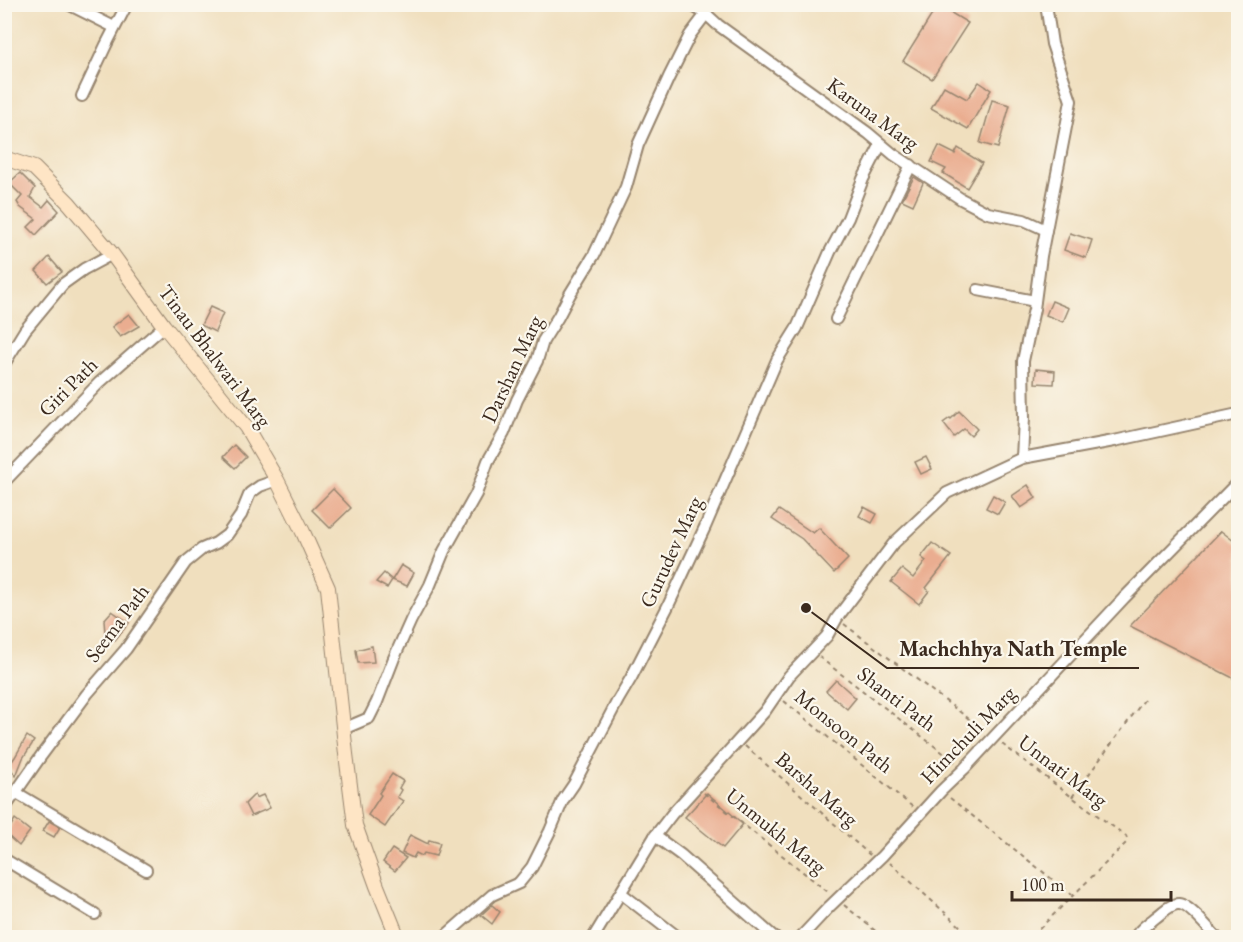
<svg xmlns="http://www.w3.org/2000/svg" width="1243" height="942" font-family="'EB Garamond',serif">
	<rect width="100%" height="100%" fill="#fbf7ec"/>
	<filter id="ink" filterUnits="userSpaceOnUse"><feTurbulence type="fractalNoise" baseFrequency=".0167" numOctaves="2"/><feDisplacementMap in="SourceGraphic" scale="12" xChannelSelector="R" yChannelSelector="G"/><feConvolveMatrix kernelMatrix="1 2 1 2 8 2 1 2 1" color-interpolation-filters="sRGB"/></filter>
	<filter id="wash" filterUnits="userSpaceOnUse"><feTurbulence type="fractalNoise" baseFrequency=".008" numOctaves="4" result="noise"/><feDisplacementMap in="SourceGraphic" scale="24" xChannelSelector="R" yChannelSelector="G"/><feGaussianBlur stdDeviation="1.35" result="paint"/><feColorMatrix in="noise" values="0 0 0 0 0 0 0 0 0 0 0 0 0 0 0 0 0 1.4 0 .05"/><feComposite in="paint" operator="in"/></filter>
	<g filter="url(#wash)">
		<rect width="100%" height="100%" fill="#f0dfbe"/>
		<g id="blocks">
			<!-- building -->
			<g fill="#eaad90">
				<polygon points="938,5 968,23 932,79 903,61"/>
				<polygon points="979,82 991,90 968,129 931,108 944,86 967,99"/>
				<polygon points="992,100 1010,105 998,148 980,143"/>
				<polygon points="939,146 955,154 958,148 982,163 967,188 943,173 946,169 931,162"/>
				<polygon points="20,173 35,188 30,197 43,207 49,200 59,211 36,235 28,227 36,219 20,207 17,202 22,196 9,183"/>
				<polygon points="914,177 923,183 913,205 902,200"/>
				<polygon points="1070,233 1092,240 1086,258 1064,250"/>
				<polygon points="49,257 62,272 47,283 36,271"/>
				<polygon points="1052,301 1069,308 1063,322 1046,315"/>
				<polygon points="210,307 223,313 215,332 201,325"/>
				<polygon points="129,314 139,326 120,337 112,327"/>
				<polygon points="1036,369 1055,371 1054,384 1035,383"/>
				<polygon points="959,411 977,429 971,436 964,429 954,437 943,423 950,418 951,419"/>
				<polygon points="234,445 246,457 235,468 223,457"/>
				<polygon points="926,457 932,469 921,474 915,462"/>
				<polygon points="1028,485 1036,498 1021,508 1012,496"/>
				<polygon points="333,489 351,508 330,528 312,510"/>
				<polygon points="993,495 1005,502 998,514 986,508"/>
				<polygon points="864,507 877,514 872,523 859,516"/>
				<polygon points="779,510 813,533 819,528 848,559 834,573 802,539 772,519"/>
				<polygon points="1221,531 1239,545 1239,681 1130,626"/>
				<polygon points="932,543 951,556 926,588 929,591 919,604 891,582 902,569 913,578 926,561 921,557"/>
				<polygon points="401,565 414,573 407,586 392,580"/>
				<polygon points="384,573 392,580 387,588 376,582"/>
				<polygon points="112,611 129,623 115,640 105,633 104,620"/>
				<polygon points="372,646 374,662 358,663 356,650"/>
				<polygon points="836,680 856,698 847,709 826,691"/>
				<polygon points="27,736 34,741 23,758 16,776 10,768 10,764 15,757"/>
				<polygon points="392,774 403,781 399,788 401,790 397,797 403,801 385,827 368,815 381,795 379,793"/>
				<polygon points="707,793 743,824 723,848 685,817"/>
				<polygon points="255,794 256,798 263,795 270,808 251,816 245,804"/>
				<polygon points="15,819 30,831 19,846 6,834"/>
				<polygon points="49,821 60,827 54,837 43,831"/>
				<polygon points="410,835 428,844 429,840 440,843 436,856 424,853 422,856 416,853 413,858 402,853"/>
				<polygon points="392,849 406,858 395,871 383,862"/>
				<polygon points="492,905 500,912 492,924 481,915"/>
			</g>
		</g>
	</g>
	<g filter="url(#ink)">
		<use href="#blocks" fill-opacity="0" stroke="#96846e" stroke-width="1.5"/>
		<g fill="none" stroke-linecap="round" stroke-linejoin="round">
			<!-- street casing -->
			<g stroke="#96846e" stroke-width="14">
				<g id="street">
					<polyline points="68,4 114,27"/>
					<polyline points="690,4 706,14 718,25 868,133 893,154 961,199 988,213 1024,220 1046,230"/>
					<polyline points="82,96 106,45 127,4"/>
					<polyline points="978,290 1035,301"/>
					<polyline points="836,319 911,165"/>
					<polyline points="4,364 25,330 63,284 84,269 112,254"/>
					<polyline points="1022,458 1024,418 1023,361 1034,309 1041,256 1071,101 1052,44 1046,4"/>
					<polyline points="4,482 99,383 164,326"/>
					<polyline points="343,729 369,718 377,702 394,658 411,620 430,585 444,551 476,494 488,461 504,433 517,400 537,361 543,341 558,317 570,294 594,255 626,187 638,145 669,77 690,35 706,14"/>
					<polyline points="15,792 146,870"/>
					<polyline points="4,809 41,756 87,694 126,649 186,562 202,549 216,543 227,535 241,515 250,493 260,486 277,480"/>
					<polyline points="655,836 681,855 775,938"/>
					<polyline points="4,859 95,914"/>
					<polyline points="621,893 679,938"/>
					<polyline points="443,938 492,895 519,883 532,867 550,831 563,800 574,784 618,700 631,678 668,606 705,527 777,360 797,328 830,252 848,218 863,179 881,144"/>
					<polyline points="593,938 655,836 672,814 765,711 789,676 827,636 837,618 894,543 947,493 1022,458 1114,441 1238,414"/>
					<polyline points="800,938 829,907 882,856 941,791 964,769 1124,598 1238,482"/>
					<path d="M1135,938C1139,929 1148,924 1155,918C1161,914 1171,903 1179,904C1188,904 1210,930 1217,938"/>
				</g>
			</g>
			<!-- secondary casing -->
			<g stroke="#96846e" stroke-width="16">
				<polyline id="secondary" points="4,158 34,168 69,203 112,254 164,326 246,427 277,480 303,532 328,588 346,754 355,825 377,886 398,938"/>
			</g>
			<!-- path -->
			<g stroke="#96846e" stroke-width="2" stroke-dasharray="4.5 4.5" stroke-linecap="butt">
				<polyline points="844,624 985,731"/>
				<polyline points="819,657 955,762"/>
				<polyline points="784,701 914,808"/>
				<polyline points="1002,744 1072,797 1126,836 1127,839 1126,843 1030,938"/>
				<polyline points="745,746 870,855"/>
				<polyline points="704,793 828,892"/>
				<polyline points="1072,797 1144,700"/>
				<polyline points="950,798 1072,895"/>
				<polyline points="890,863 973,938"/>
				<polyline points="844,905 884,938"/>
			</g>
			<!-- street -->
			<use href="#street" stroke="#fff" stroke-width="10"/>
			<!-- secondary -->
			<use href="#secondary" stroke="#fee5c5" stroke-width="14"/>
		</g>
	</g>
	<g text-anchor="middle" stroke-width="4.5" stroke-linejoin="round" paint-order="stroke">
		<!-- street labels -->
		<g font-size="21" fill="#3b2a1e" stroke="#fbf7ec">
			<text transform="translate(873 114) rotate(36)" y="7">Karuna Marg</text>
			<text transform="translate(215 356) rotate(53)" y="7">Tinau Bhalwari Marg</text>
			<text transform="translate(512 369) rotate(-65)" y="7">Darshan Marg</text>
			<text transform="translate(68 387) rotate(-45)" y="7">Giri Path</text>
			<text transform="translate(671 552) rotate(-65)" y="7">Gurudev Marg</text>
			<text transform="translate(117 623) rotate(-53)" y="7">Seema Path</text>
			<text transform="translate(897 699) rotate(37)" y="7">Shanti Path</text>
			<text transform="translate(844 731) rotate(39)" y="7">Monsoon Path</text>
			<text transform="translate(968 735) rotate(-46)" y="7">Himchuli Marg</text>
			<text transform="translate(1063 771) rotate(37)" y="7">Unnati Marg</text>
			<text transform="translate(817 789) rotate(41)" y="7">Barsha Marg</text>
			<text transform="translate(776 831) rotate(39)" y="7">Unmukh Marg</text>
		</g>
	</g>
	<!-- callouts -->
	<path fill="none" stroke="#3b2a1e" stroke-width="2" d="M806 608L887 668H1139"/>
	<circle fill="#3b2a1e" stroke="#fbf7ec" stroke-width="2" cx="806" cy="608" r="6"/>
	<g font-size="22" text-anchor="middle" font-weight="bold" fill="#3b2a1e" stroke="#fbf7ec" stroke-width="4.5" stroke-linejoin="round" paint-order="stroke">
		<text x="1013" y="656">Machchhya Nath Temple</text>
	</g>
	<!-- margin -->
	<rect width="1243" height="942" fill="none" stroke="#fbf7ec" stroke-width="24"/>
	<!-- scale -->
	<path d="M1012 891v9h159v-9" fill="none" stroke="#3b2a1e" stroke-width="3"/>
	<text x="1021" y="891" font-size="18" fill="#3b2a1e" stroke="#fbf7ec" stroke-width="4.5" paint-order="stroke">100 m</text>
</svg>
